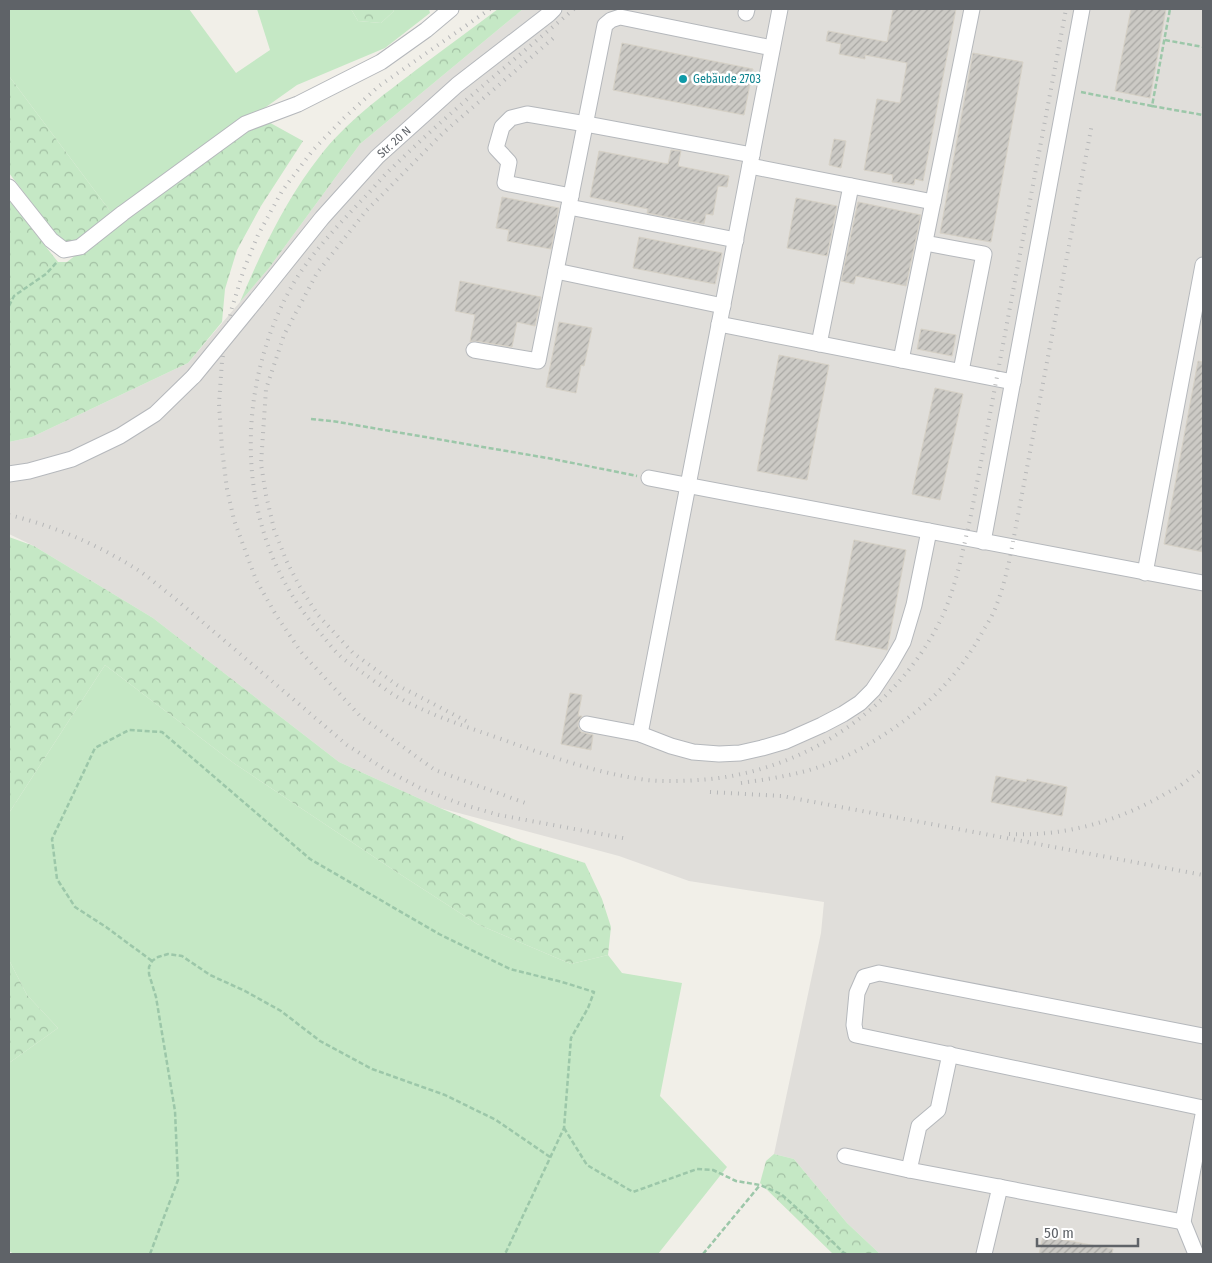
<svg xmlns="http://www.w3.org/2000/svg" width="1212" height="1263" font-family="'Fira Sans Condensed',sans-serif">
	<defs>
		<pattern id="forest-crowns" width="20" height="18" patternUnits="userSpaceOnUse" patternTransform="scale(1.25)"><rect width="20" height="18" fill="#c5e8c5"/><path d="M2 6a3 3 0 1 1 6 0M12 15a3 3 0 1 1 6 0" fill="none" stroke="#a3c0a4"/></pattern>
		<pattern id="building-hatch" width="6" height="6" patternUnits="userSpaceOnUse" patternTransform="scale(1.25)"><rect width="6" height="6" fill="#cccac5"/><path d="M-1 1l2-2M0 6l6-6M5 7l2-2" fill="none" stroke="#a9a8a4"/></pattern>
	</defs>
	<rect width="100%" height="100%" fill="#f1efe8"/>
	<!-- industrial -->
	<polygon fill="#e0deda" points="523,9 1203,9 1203,1254 880,1254 847,1223 794,1159 774,1154 821,933 824,902 689,881 619,856 440,808 339,762 153,618 34,546 9,534 9,442 32,437 188,363 269,268 360,144"/>
	<!-- green -->
	<g fill="#c5e8c5">
		<polygon points="9,9 189,9 236,73 270,50 257,9 351,9 358,21 381,23 394,11 393,9 429,9 430,13 385,48 297,85 113,215 9,76"/>
		<polygon points="105,665 235,764 392,869 477,924 571,964 608,955 622,973 682,983 660,1096 727,1167 658,1254 14,1254 9,1251 9,1063 58,1028 27,995 9,960 9,813"/>
	</g>
	<!-- forest -->
	<g fill="url(#forest-crowns)">
		<polygon points="351,9 393,9 394,11 381,23 358,21"/>
		<path d="M498,9H523L360,144L269,268L240,302C261,252 286,199 320,156C346,122 382,96 416,70C443,50 471,29 498,9Z"/>
		<polygon points="9,76 113,215 76,245 61,241 9,173"/>
		<polygon points="265,120 303,141 261,206 237,250 225,289 222,322 188,363 32,437 9,442 9,200 58,262 67,262 132,211 235,135"/>
		<polygon points="9,537 34,546 153,618 339,762 440,808 518,841 585,863 602,899 611,927 608,955 571,964 477,924 392,869 235,764 105,665 9,813"/>
		<polygon points="9,960 27,995 58,1028 9,1063"/>
		<polygon points="774,1154 794,1159 847,1223 880,1254 833,1254 760,1183 766,1161"/>
	</g>
	<!-- building -->
	<g fill="url(#building-hatch)" stroke="#d6d1c6">
		<polygon points="893,9 956,9 923,181 915,179 914,185 892,182 893,175 864,170 877,99 900,103 907,63 865,55 865,59 839,54 841,44 826,41 828,31 887,42"/>
		<polygon points="1131,9 1166,9 1150,98 1115,91"/>
		<polygon points="622,43 753,69 744,115 613,90"/>
		<polygon points="973,53 1023,62 991,242 940,233"/>
		<polygon points="834,139 846,141 841,168 829,165"/>
		<polygon points="671,150 681,151 678,166 729,176 727,187 718,186 713,215 706,214 704,224 647,213 648,209 590,197 599,151 668,164"/>
		<polygon points="502,197 559,208 551,249 507,241 509,230 496,228"/>
		<polygon points="796,198 837,206 827,256 787,248"/>
		<polygon points="858,202 921,215 906,286 856,276 854,284 841,281"/>
		<polygon points="639,237 722,253 715,284 633,268"/>
		<polygon points="460,281 541,297 535,326 517,322 512,347 476,341 470,342 475,315 455,311"/>
		<polygon points="559,322 592,328 584,366 581,365 576,393 546,387"/>
		<polygon points="921,329 956,335 952,356 917,349"/>
		<polygon points="779,355 829,365 807,480 757,471"/>
		<polygon points="1198,361 1203,362 1203,552 1164,544"/>
		<polygon points="935,388 963,394 940,500 912,494"/>
		<polygon points="854,540 906,550 887,650 835,640"/>
		<polygon points="570,693 582,695 578,716 582,716 578,722 578,727 581,732 593,735 591,750 561,744"/>
		<polygon points="996,776 1026,782 1027,779 1067,787 1062,816 991,802"/>
		<polygon points="1043,1236 1113,1249 1112,1254 1039,1254"/>
	</g>
	<g fill="none" stroke-linecap="round" stroke-linejoin="round">
		<!-- minor casing -->
		<g stroke="#b5b8bc" stroke-width="17">
			<g id="minor">
				<polyline points="746,13 747,9"/>
				<polyline points="750,166 933,202"/>
				<polyline points="9,187 51,240 64,250 80,247 123,213 245,124 298,104 381,62 426,30 451,9"/>
				<polyline points="571,196 505,183 509,162 496,148 502,127 511,118 527,114 586,124 752,155"/>
				<polyline points="569,207 736,240"/>
				<polyline points="925,243 984,254 961,371"/>
				<polyline points="556,271 723,306"/>
				<polyline points="257,299 322,218 377,157 457,85 549,14 554,9"/>
				<polyline points="719,324 1013,382"/>
				<polyline points="819,344 851,186"/>
				<polyline points="474,350 538,361 605,25 611,20 620,17 772,48"/>
				<polyline points="901,360 972,9"/>
				<polyline points="9,474 29,471 72,459 120,436 155,414 194,376"/>
				<polyline points="649,478 1203,583"/>
				<polyline points="983,542 1082,9"/>
				<polyline points="1145,573 1203,265"/>
				<polyline points="587,724 640,734 671,746 693,752 719,754 740,753 762,748 786,741 822,725 843,714 860,703 873,690 891,663 903,642 914,605 929,531"/>
				<polyline points="640,734 780,9"/>
				<polyline points="1203,1036 879,973 864,977 857,993 854,1025 856,1035 1203,1108"/>
				<polyline points="845,1156 909,1170 1183,1222"/>
				<polyline points="909,1170 919,1126 938,1110 950,1054"/>
				<polyline points="984,1254 1000,1187"/>
				<polyline points="1196,1254 1183,1222 1203,1115"/>
			</g>
		</g>
		<!-- path -->
		<g stroke="#9cc7a9" stroke-width="2.5" stroke-dasharray="5 2.5" stroke-linecap="butt">
			<polyline points="1165,40 1203,47"/>
			<polyline points="1081,92 1152,106 1170,9"/>
			<polyline points="1152,106 1203,115"/>
			<polyline points="9,306 14,296 46,274 57,262"/>
			<polyline points="311,419 332,421 553,459 637,476"/>
			<polyline points="152,961 106,927 75,907 57,879 52,839 95,748 129,730 162,732 310,859 439,934 510,969 562,982 594,992 588,1008 571,1038 564,1128 506,1252 504,1254"/>
			<polyline points="564,1128 587,1165 633,1192 697,1169 713,1170 736,1181 760,1185 781,1194 809,1219 845,1254"/>
			<polyline points="150,1254 178,1180 175,1111 156,997 149,974 149,967 152,961 158,957 168,954 182,956 210,975 245,991 281,1011 320,1041 372,1069 445,1095 496,1120 550,1157"/>
			<polyline points="703,1254 760,1185"/>
		</g>
		<!-- minor -->
		<use href="#minor" stroke="#fff" stroke-width="15"/>
		<!-- rail -->
		<g stroke="#b6b7b8" stroke-width="4" stroke-dasharray="1 6" stroke-linecap="butt">
			<polyline points="490,9 379,86 344,118 313,150 282,191 258,235 244,269 231,311 222,361 219,404 222,449 227,489 234,520 256,580 276,615 301,652 360,716 435,770 528,804"/>
			<path d="M574,9C513,61 450,111 393,167C381,178 371,191 360,202C332,232 304,261 286,297C240,387 237,502 289,590C298,606 310,621 322,635C327,641 332,648 338,654C345,661 355,667 363,673C376,682 389,693 403,700C439,719 477,730 515,744C558,759 601,774 647,780C668,782 690,781 711,779C810,768 900,706 943,615C957,583 963,549 971,515L1066,9"/>
			<path d="M9,515C55,526 101,546 141,572C151,579 161,588 172,596L347,745L386,770L422,789L461,804L499,815L628,839"/>
			<polyline points="466,721 397,685 353,653 318,615 300,587 286,560 274,529 266,495 261,464 266,389 284,335 317,273 366,211 444,132 557,35"/>
			<path d="M741,783C769,779 796,775 822,766C841,759 860,750 877,739C924,710 958,678 984,629C988,623 992,616 995,609C1003,589 1008,568 1012,547L1092,124"/>
			<polyline points="710,792 782,796 1203,875"/>
			<path d="M1009,834C1063,837 1119,821 1165,794C1172,790 1179,787 1185,782C1191,778 1197,773 1203,768"/>
		</g>
		<!-- minor-bridge casing -->
		<g stroke="#b5b8bc" stroke-width="17" stroke-linecap="butt">
			<polyline id="minor-bridge" points="194,376 257,299"/>
		</g>
		<!-- minor-bridge -->
		<use href="#minor-bridge" stroke="#fff" stroke-width="15"/>
	</g>
	<!-- markers -->
	<circle fill="#0f9aa8" stroke="#fff" stroke-width="2" cx="683" cy="79" r="5"/>
	<g text-anchor="middle" stroke-width="5" stroke-linejoin="round" paint-order="stroke">
		<!-- culture labels -->
		<g font-size="12" fill="#0d838f" stroke="#fff" text-anchor="start">
			<text x="693" y="83">Gebäude 2703</text>
		</g>
		<!-- street labels -->
		<g font-size="12" fill="#5f6368" stroke="#fff">
			<text transform="translate(394 142) rotate(-42)" y="4">Str. 20 N</text>
		</g>
	</g>
	<!-- border -->
	<rect width="1212" height="1263" fill="none" stroke="#5f6368" stroke-width="20"/>
	<!-- scale -->
	<path d="M1037 1238v8h101v-8" fill="none" stroke="#5f6368" stroke-width="2.5"/>
	<text x="1044" y="1238" font-size="15" fill="#5f6368" stroke="#ffffff" stroke-width="4" paint-order="stroke">50 m</text>
</svg>
